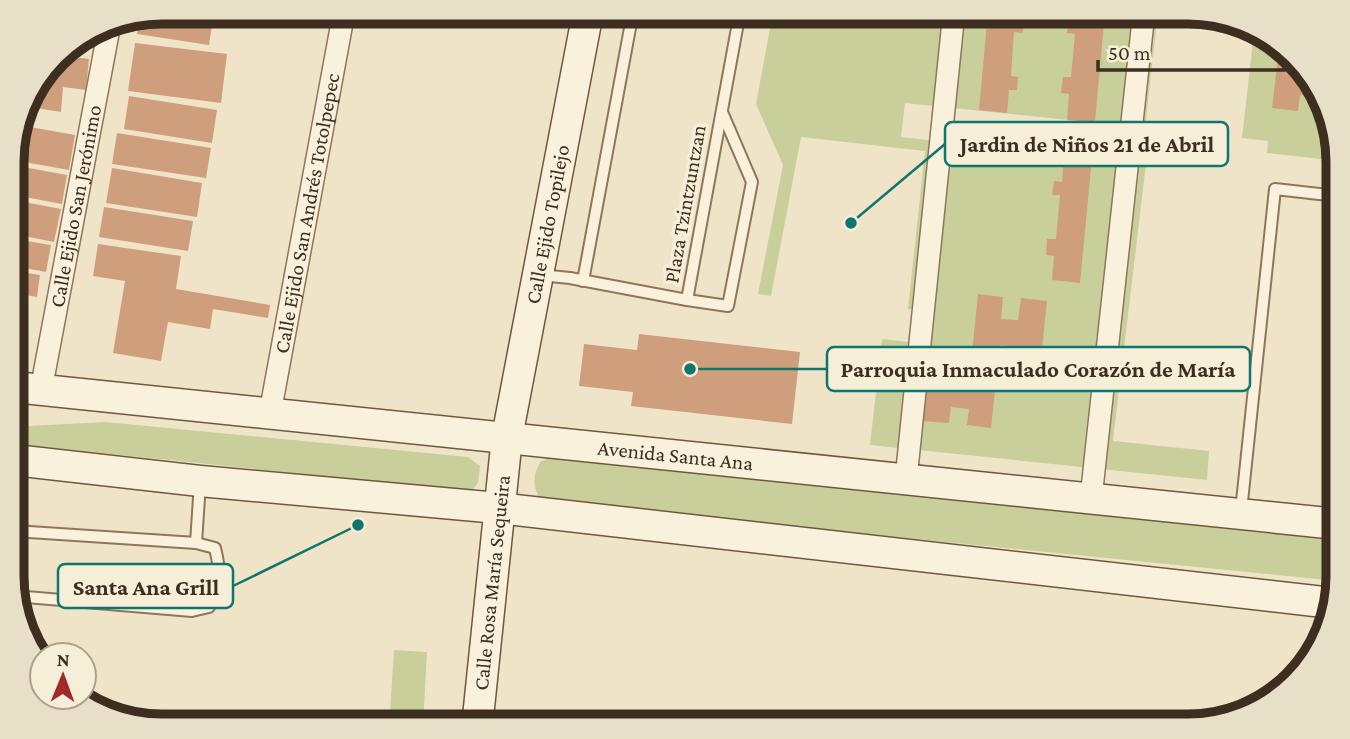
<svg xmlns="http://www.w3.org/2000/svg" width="1350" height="739" font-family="'Crimson Pro',serif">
	<rect width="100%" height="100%" fill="#f0e4c8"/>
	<!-- green -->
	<g fill="#c9cf9b">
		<polygon points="773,12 1158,12 1145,128 905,103 901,137 1146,164 1113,441 1209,451 1207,480 870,445 882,339 919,343 923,311 908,309 925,151 801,137 771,296 758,294 783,165 756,104"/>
		<polygon points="1253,41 1274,43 1313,79 1337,152 1337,161 1267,153 1268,141 1242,138"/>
		<polygon points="105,422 468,457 480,466 478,483 472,491 448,489 14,444 14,430 29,426"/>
		<path d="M551,457L566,460L1337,540V581L562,504L540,500C532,485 533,476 540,462Z"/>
		<polygon points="394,650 427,652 423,727 389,727"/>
	</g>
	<!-- building -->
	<g fill="#cf9f7d">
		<polygon points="163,12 214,12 209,45 137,34 139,17"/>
		<polygon points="988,12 1017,12 1016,16 1024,16 1023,33 1014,32 1011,76 1018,77 1017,90 1009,90 1007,113 979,110"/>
		<polygon points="1077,12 1105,12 1095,122 1067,120 1069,94 1061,93 1063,77 1071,77 1075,34 1067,33 1069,20 1077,20"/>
		<polygon points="135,43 227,54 221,103 128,91"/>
		<polygon points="1279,48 1313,79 1319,97 1300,95 1298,111 1272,108"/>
		<polygon points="59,55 89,59 86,90 63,87 61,112 36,108 37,84"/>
		<polygon points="129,96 217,110 212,143 124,129"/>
		<polygon points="19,125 75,135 69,170 13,160 13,143"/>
		<polygon points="117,133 211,148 206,178 112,164"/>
		<polygon points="1064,155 1092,158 1080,283 1052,280 1054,256 1046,255 1047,239 1056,239 1060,195 1052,195 1054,181 1062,182"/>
		<polygon points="13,165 67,175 62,204 14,195"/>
		<polygon points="112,168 202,183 197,217 106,203"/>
		<polygon points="14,200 61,209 54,242 14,234"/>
		<polygon points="104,207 193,221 188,251 99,237"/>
		<polygon points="14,239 51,245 46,272 14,266"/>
		<polygon points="98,244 181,256 176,289 270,305 268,318 213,309 210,329 168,322 161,361 113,353 125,281 93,276"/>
		<polygon points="14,271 40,275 37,297 14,293"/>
		<polygon points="978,294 1003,297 1001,319 1018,320 1021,298 1047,301 1040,367 1016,364 1018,347 1000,345 991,428 967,425 969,409 951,407 949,423 922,421 929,356 954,358 952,380 969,382"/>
		<polygon points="639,334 800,352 792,424 631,406 633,392 579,386 584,344 637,350"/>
	</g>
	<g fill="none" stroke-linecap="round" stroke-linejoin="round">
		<!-- lane casing -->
		<g stroke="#8d765c" stroke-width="14">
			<g id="lane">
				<polyline points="540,275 570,278 687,300 740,12"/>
				<polyline points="583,281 633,12"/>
				<polyline points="687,300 728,306 752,182 722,112"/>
				<polyline points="1241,511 1275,189 1337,196"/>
				<path d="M14,531L196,543L215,548C221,573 222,584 209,607L192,611L14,596"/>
				<polyline points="196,543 200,483"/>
			</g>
		</g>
		<!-- street casing -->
		<g stroke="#8d765c" stroke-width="24">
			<g id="street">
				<path id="s1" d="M41,390L110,23"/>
				<path id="s2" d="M270,413L344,12"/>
				<polyline points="906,479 954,12"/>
				<polyline points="1091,498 1144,12"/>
			</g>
		</g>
		<!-- secondary casing -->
		<g stroke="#6f573f" stroke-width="33">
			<g id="secondary">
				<path id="s3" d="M14,387L1337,524"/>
				<polyline points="14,460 200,481 498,508 1332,603"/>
				<path id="s4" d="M477,727L507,437L588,12"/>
			</g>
		</g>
		<!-- lane -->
		<use href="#lane" stroke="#faf1dc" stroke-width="10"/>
		<!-- street -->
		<use href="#street" stroke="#faf1dc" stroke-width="21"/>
		<!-- secondary -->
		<use href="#secondary" stroke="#faf1dc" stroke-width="30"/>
	</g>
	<g text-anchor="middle" stroke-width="7" stroke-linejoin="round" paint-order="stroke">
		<!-- street labels -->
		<g font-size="21" fill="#3d2e20" stroke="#f7eed8">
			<text transform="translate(685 204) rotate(-80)" y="7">Plaza Tzintzuntzan</text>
			<text dy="7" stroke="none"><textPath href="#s1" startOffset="187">Calle Ejido San Jerónimo</textPath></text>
			<text dy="7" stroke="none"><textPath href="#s2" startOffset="203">Calle Ejido San Andrés Totolpepec</textPath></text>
			<text dy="7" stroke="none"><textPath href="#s4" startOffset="508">Calle Ejido Topilejo</textPath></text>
			<text dy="7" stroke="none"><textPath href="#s3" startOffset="665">Avenida Santa Ana</textPath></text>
			<text dy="7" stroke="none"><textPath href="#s4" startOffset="145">Calle Rosa María Sequeira</textPath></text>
		</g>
	</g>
	<!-- crop -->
	<path d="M0 0H1350V739H0ZM162 24H1188A138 138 0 0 1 1326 162V576A138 138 0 0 1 1188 714H162A138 138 0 0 1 24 576V162A138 138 0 0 1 162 24Z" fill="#e8dfc9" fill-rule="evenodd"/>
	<path fill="none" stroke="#3d2e20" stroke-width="9" d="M162 24H1188A138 138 0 0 1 1326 162V576A138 138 0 0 1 1188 714H162A138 138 0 0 1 24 576V162A138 138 0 0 1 162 24Z"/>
	<!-- callouts -->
	<path fill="none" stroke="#0f766e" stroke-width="2.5" d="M851 223L945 144M690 369L827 369M358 525L233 586"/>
	<g fill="#0f766e" stroke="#f7eed8" stroke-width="2.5">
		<circle cx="851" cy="223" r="7"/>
		<circle cx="690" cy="369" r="7"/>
		<circle cx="358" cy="525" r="7"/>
	</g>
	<g fill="#f7eed8" stroke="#0f766e" stroke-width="2.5">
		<rect x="945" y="122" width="283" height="44" rx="7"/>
		<rect x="827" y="347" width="423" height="44" rx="7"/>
		<rect x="58" y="564" width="175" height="44" rx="7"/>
	</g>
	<g font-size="23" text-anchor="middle" font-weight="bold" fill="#3d2e20">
		<text x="1087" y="152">Jardin de Niños 21 de Abril</text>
		<text x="1038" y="377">Parroquia Inmaculado Corazón de María</text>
		<text x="146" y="595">Santa Ana Grill</text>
	</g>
	<!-- north arrow -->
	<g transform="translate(63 676) rotate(1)"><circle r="33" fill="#f7eed8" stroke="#ada18e" stroke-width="2"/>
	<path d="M0-5L12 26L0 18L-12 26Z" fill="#9e2a2b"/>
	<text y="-10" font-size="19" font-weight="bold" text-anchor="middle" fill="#3d2e20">N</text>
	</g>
	<!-- scale -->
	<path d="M1098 60v10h186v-10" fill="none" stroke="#3d2e20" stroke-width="3.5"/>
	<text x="1108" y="60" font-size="21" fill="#3d2e20" stroke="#f7eed8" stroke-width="5" paint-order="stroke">50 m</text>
</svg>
